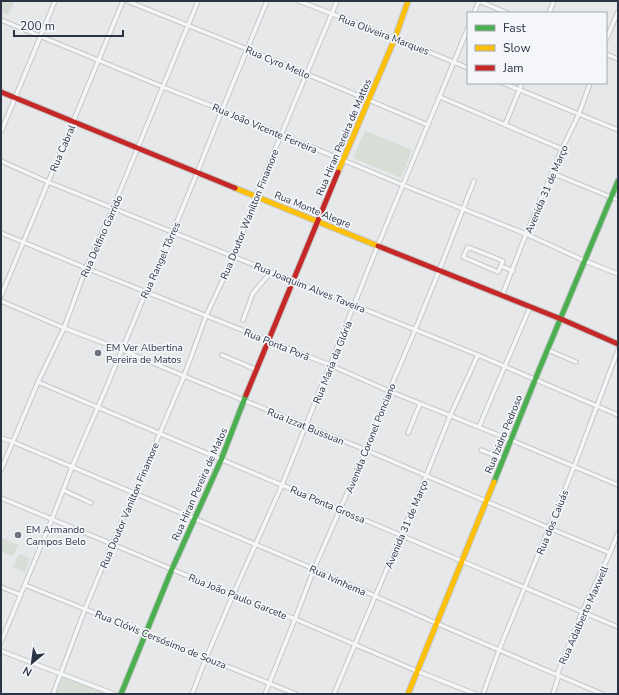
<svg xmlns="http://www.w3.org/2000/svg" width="619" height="695" font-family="'Nunito Sans',sans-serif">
	<rect width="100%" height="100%" fill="#e6e8ea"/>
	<!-- green -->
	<g fill="#d6ded6">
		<polygon points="1,1 10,1 14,3 8,15 1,12"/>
		<polygon points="365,131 412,150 401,178 353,158"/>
		<polygon points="2,538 18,545 13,556 1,551 1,540"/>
		<polygon points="19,554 30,558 25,572 13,567"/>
		<polygon points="65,677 67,677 109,694 56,694 62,678"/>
	</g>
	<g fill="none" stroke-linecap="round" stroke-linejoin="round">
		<!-- street casing -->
		<g stroke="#c4c6c8" stroke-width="5.5">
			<g id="street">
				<polyline points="127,1 247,49 428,125"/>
				<polyline points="299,1 395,38 468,68"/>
				<polyline points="479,1 507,13"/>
				<polyline points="474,13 479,1"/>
				<polyline points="549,13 554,1"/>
				<polyline points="1,20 163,87 222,110 403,185 526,234 585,261 618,274"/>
				<polyline points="606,40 618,12"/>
				<polyline points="606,54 618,59"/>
				<polyline points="503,83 618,130"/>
				<polyline points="440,97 562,149"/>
				<polyline points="505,125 522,83"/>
				<polyline points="1,132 55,1"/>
				<polyline points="1,161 48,182 478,355 618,415"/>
				<polyline points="552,173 618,200"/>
				<polyline points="1,233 86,268 330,365 389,391 511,440 618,485"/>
				<polygon points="468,247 503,261 498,272 463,257"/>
				<polyline points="501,266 513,271"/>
				<polyline points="1,296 123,1"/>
				<polyline points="502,296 526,234 562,149 579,114 590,83"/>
				<polyline points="1,301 64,328 122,350 184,376 366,450 549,528 610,553"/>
				<polyline points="243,320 253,293 271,272"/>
				<polyline points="548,350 576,362"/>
				<polyline points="222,355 257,370"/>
				<polyline points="38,382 618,627"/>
				<polyline points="479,427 530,307"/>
				<polyline points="408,433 420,404"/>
				<polyline points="1,438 13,442 314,569 436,623 602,694"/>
				<polyline points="481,450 503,459"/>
				<polyline points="1,470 38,382 64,328 86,268 113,208 198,1"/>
				<polyline points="63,490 91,503"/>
				<polyline points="1,498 112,544 233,595 295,619 417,671 475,694"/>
				<polyline points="25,585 296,694"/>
				<polyline points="1,587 21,595"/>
				<polyline points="1,642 52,519 72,467 104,393 146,292 165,251 197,173 222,110 267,1"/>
				<polyline points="1,651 114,694"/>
				<polyline points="557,675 582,612 610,553 618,533"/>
				<polyline points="53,694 85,609 112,544 160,433 184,376 206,316 234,256 256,195 337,1"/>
				<polyline points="192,694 206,658 233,595 282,485 378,245 468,28"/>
				<polyline points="265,694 295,619 314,569 366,450 389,391 415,330 439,271 474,181"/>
				<polyline points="334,694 426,476 450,416 478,355"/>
				<polyline points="483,694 499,650 574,467 618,350"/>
				<polyline points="553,694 559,675"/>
			</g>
		</g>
		<!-- fast casing -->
		<g stroke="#c4c6c8" stroke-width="7">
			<g id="fast">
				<polyline points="494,482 539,370 618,181"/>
				<polyline points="121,694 172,569 221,460 246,395"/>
			</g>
		</g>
		<!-- slow casing -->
		<g stroke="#c4c6c8" stroke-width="7">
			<g id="slow">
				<polyline points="338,172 395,38 408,1"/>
				<polyline points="235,188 378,246"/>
				<polyline points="408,694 494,482"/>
			</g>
		</g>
		<!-- jam casing -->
		<g stroke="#c4c6c8" stroke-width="7">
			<g id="jam">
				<polyline points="1,92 235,188"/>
				<polyline points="378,246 561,319 618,344"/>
				<polyline points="246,395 338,172"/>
			</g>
		</g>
		<!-- street -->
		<use href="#street" stroke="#f5f6f7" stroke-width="3.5"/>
		<!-- fast -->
		<use href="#fast" stroke="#4caf50" stroke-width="5"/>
		<!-- slow -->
		<use href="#slow" stroke="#ffc107" stroke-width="5"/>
		<!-- jam -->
		<use href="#jam" stroke="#c62828" stroke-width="5"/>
	</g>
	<!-- markers -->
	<g fill="#6c737f" stroke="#f4f6f9" stroke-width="1.5">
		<circle cx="98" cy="353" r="4"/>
		<circle cx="18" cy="535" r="4"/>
	</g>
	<g text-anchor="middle" stroke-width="3.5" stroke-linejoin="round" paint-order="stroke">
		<!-- street labels -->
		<g font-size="10" fill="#2b3445" stroke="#f4f6f9">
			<text transform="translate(384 34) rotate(21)" y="4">Rua Oliveira Marques</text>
			<text transform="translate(278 62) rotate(23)" y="4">Rua Cyro Mello</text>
			<text transform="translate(265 128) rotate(23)" y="4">Rua João Vicente Ferreira</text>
			<text transform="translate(343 137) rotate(-67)" y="4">Rua Hiran Pereira de Mattos</text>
			<text transform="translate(62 148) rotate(-67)" y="4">Rua Cabral</text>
			<text transform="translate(546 189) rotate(-67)" y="4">Avenida 31 de Março</text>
			<text transform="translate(313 209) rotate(22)" y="4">Rua Monte Alegre</text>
			<text transform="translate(249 214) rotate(-68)" y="4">Rua Doutor Wanilton Finamore</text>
			<text transform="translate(101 236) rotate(-66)" y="4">Rua Delfino Garrido</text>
			<text transform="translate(160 260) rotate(-66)" y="4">Rua Rangel Tôrres</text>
			<text transform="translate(310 287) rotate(22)" y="4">Rua Joaquim Alves Taveira</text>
			<text transform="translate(277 344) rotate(22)" y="4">Rua Ponta Porã</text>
			<text transform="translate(332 362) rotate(-68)" y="4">Rua Maria da Glória</text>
			<text transform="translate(306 426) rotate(22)" y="4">Rua Izzat Bussuan</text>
			<text transform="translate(503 434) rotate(-68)" y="4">Rua Izidro Pedroso</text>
			<text transform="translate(370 438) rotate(-68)" y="4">Avenida Coronel Ponciano</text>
			<text transform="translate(199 484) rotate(-66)" y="4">Rua Hiran Pereira de Matos</text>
			<text transform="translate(328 504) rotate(23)" y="4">Rua Ponta Grossa</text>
			<text transform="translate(129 505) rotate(-67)" y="4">Rua Doutor Vanilton Finamore</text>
			<text transform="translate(552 522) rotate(-68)" y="4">Rua dos Caiuás</text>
			<text transform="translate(406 524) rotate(-67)" y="4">Avenida 31 de Março</text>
			<text transform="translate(338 580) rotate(24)" y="4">Rua Ivinhema</text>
			<text transform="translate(238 596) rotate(22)" y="4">Rua João Paulo Garcete</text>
			<text transform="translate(583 615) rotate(-66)" y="4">Rua Adalberto Maxwell</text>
			<text transform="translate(161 639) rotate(22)" y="4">Rua Clóvis Cersósimo de Souza</text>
		</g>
		<!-- poi labels -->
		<g font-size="10" fill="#2b3445" stroke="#f4f6f9" text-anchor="start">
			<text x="106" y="351">EM Ver Albertina<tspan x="106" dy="12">Pereira de Matos</tspan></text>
			<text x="26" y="533">EM Armando<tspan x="26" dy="12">Campos Belo</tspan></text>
		</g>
	</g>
	<!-- border -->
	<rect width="619" height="695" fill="none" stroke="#2b3445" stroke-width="4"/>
	<!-- legend -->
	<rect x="467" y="12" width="140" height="72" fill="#f4f6f9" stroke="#a4a8b1"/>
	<rect x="475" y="25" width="20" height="6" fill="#4caf50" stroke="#a4a8b1"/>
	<text x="503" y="32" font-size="12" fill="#2b3445">Fast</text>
	<rect x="475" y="45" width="20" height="6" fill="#ffc107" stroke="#a4a8b1"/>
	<text x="503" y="52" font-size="12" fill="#2b3445">Slow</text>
	<rect x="475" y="65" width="20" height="6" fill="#c62828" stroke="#a4a8b1"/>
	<text x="503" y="72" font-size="12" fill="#2b3445">Jam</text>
	<!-- north arrow -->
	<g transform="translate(32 663) rotate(209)" stroke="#f4f6f9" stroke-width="3" paint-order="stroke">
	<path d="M0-3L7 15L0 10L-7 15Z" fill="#2b3445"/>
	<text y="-6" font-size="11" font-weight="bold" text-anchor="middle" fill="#2b3445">N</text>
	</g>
	<!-- scale -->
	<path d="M14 30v6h109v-6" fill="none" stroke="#2b3445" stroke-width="2"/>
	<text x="20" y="30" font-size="12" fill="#2b3445" stroke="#f4f6f9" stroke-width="3" paint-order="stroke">200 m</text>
</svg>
